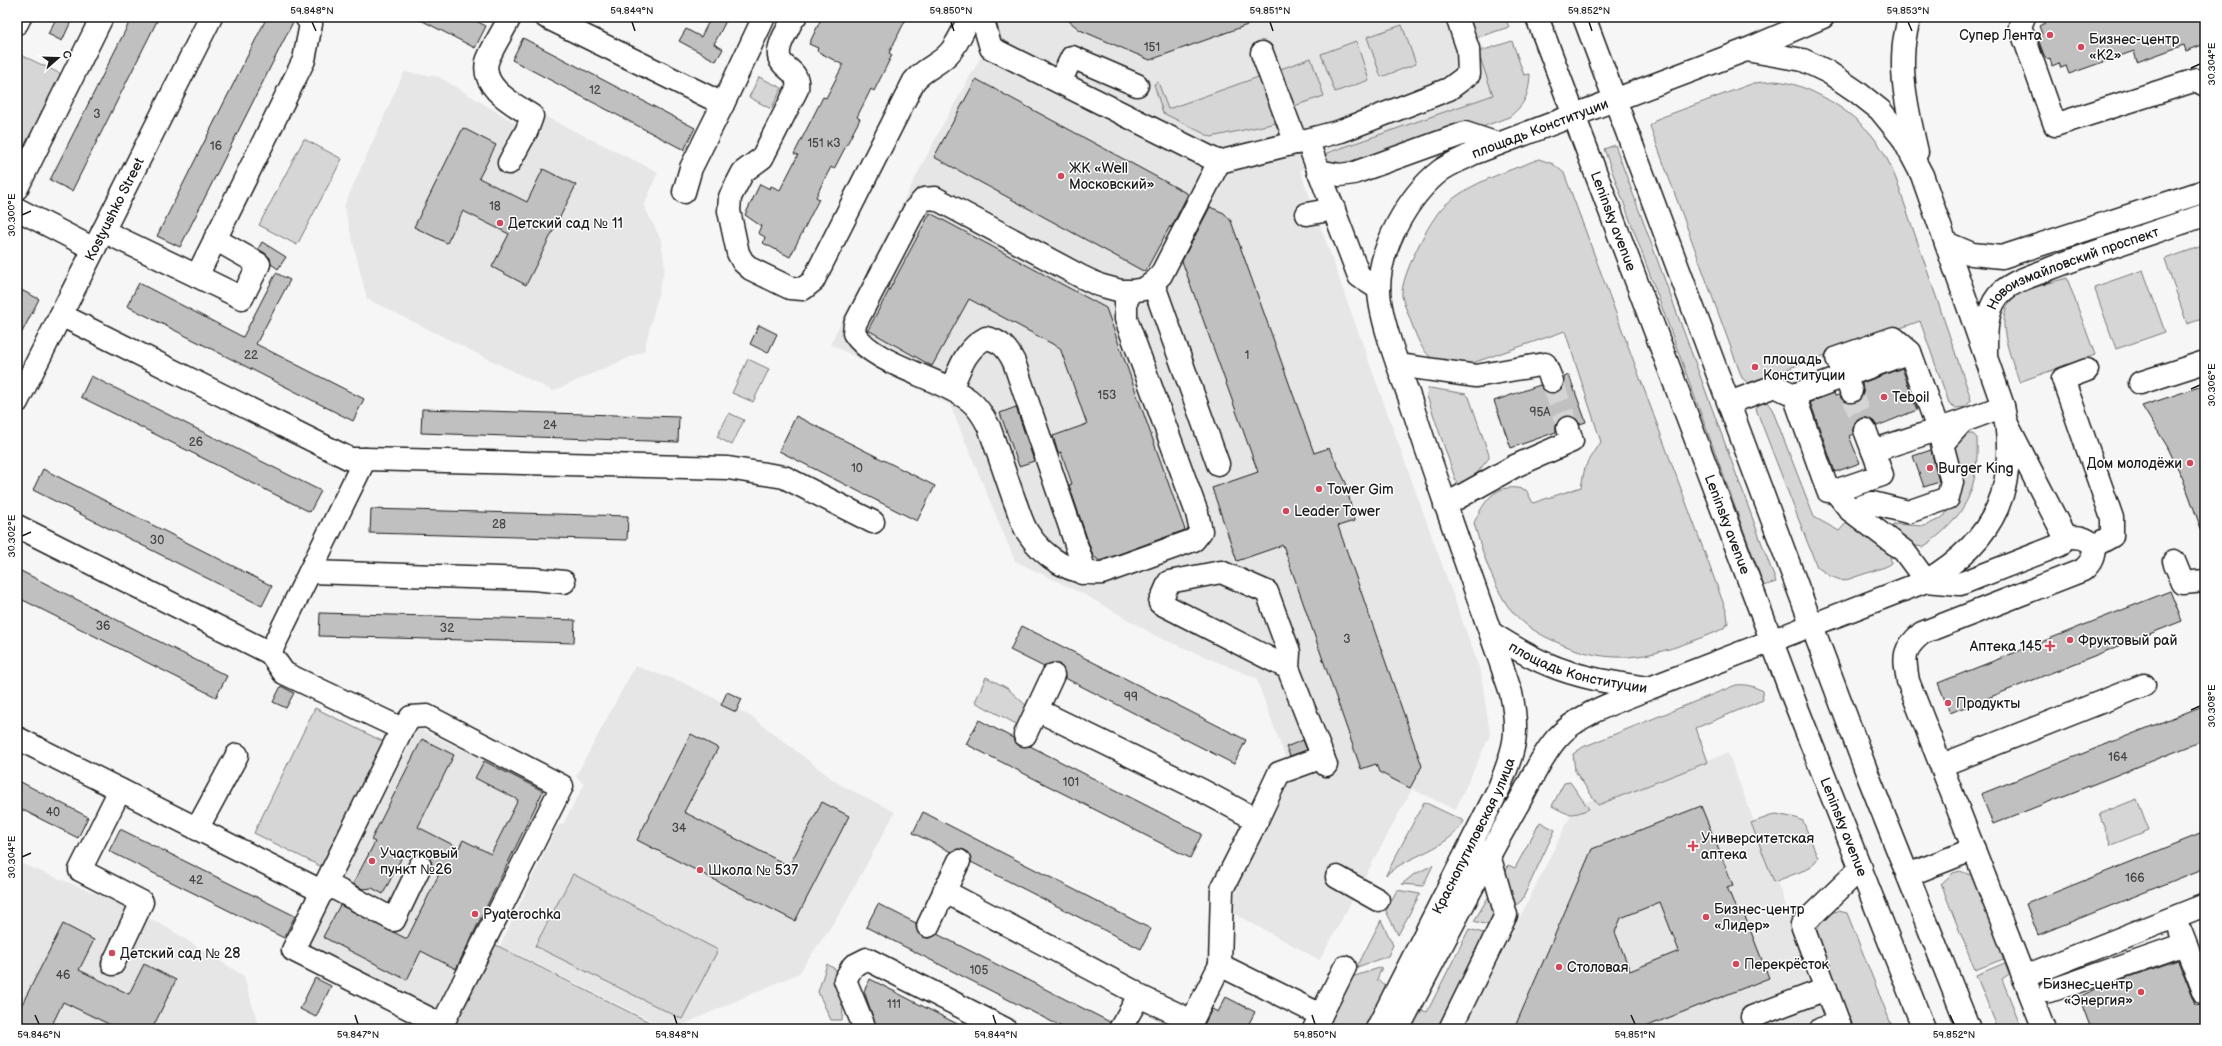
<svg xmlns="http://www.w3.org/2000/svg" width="2222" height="1046" font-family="'Balsamiq Sans',sans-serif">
	<rect width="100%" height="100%" fill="#f6f6f6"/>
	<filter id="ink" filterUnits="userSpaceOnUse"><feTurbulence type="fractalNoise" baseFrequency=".025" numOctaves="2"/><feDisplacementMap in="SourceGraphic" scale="8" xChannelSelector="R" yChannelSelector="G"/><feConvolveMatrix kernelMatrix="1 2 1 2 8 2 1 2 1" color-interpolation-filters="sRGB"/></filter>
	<g filter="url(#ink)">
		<!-- built -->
		<g fill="#e6e6e6">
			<polygon points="970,17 1471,17 1500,98 1300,170 1481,673 1490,735 1455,810 1412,789 1320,960 1231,912 1228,903 1292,776 1256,678 1160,638 1085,595 1015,561 950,405 830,344 942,126 982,55"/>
			<polygon points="404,72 439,77 527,130 542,115 658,172 644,206 661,240 665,267 644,351 553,391 367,299 344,206"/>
			<polygon points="635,666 682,682 752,717 839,784 895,812 840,913 799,973 673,1029 668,1029 500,946 557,826 563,824 584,785 576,776"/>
			<polygon points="418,728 549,792 440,1011 309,945"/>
			<polygon points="1728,753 1831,1023 1815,1029 1464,1029 1576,805"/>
			<polygon points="17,862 120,903 171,930 244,976 259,1029 17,1029"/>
		</g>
		<!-- green -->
		<g fill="#d6d6d6" stroke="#797979">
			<polygon points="1466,17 1505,17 1509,27 1473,39"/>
			<polygon points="1402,25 1416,64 1381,77 1367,37"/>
			<polygon points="1356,41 1369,80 1335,92 1321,54"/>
			<path d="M1512,41L1524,75L1530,74C1529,94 1525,105 1509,117L1348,177L1324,159L1327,153L1493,95L1478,52Z"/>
			<polygon points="17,53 61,74 24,149 17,146"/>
			<polygon points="1311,58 1324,96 1288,108 1275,71"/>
			<polygon points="1264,75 1281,122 1211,137 1163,113 1154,84 1158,82 1168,109"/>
			<polygon points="759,77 782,88 771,109 749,97"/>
			<path d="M1775,81C1808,83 1854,112 1874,138C1884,150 1890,165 1896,179L1970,396L1971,400L1966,407L1956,408L1949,403L1920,321L1748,383L1742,378L1650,126L1657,119L1743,87L1754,83Z"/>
			<polygon points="304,139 342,159 297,245 259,225"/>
			<polygon points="1615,145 1776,582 1764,586 1604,149"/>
			<path d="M1539,159L1553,164L1564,173L1727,613L1728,623L1724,628C1714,634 1702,637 1690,642C1639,661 1603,664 1552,640C1534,632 1519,621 1507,605C1491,580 1482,551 1474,523C1485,499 1497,481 1526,490L1533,503L1581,487L1585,467L1601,442L1565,331L1461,367C1425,362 1422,351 1410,319C1408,312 1403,304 1402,296C1400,277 1430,219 1444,206C1471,182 1506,172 1539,159Z"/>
			<polygon points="2205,245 2205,318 2187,324 2165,259"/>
			<polygon points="2143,270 2165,332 2116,349 2094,287"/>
			<path d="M2067,278L2095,355L2019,382C2012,357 1990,314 2017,295C2027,288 2055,282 2067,278Z"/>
			<polygon points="748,359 769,369 753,402 732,393"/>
			<polygon points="1430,388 1466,394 1469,397 1489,455 1489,458 1469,483 1460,487 1457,484 1427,396 1428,389"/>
			<path d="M1767,402L1772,409L1814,517L1839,531L1848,521C1862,531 1891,543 1891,563L1885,567L1843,581L1830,576L1817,567L1756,409L1759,403Z"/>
			<polygon points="729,413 744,420 732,445 717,437"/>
			<path d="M1968,434H1973L1977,438C1979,488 1966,518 1923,547L1910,545L1891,530L1893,524L1924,526L1940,519L1945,515L1957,489L1952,445L1957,438Z"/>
			<polygon points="986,677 1007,688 1030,709 1022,727 975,702"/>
			<path d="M1736,685C1746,684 1754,686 1762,691L1763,700L1696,728L1708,762L1598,805L1575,771L1573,754L1583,747Z"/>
			<polygon points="315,708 386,743 324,868 254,833"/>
			<path d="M1570,782L1589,809C1571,816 1570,816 1552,806L1564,783Z"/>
			<polygon points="2137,799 2149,830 2111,845 2099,814"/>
			<path d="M1424,802L1464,821C1448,850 1410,854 1386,875Z"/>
			<polygon points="1776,814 1796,818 1803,821 1818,858 1810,868 1774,882 1751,823"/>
			<polygon points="1540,822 1555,830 1522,900 1513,908 1505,875 1508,865 1515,868"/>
			<polygon points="1433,865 1423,886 1402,884 1413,875"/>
			<polygon points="1960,871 1976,877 2011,956 1975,970 1941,884 1953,873"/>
			<polygon points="573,874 718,950 682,1019 535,946"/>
			<polygon points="1397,890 1420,894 1398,935 1386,911"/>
			<polygon points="1489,896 1496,910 1491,926 1474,921"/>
			<path d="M1838,911L1847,913L1893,1029H1851L1815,936C1819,924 1825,913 1838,911Z"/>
			<polygon points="1381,920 1393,945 1388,956 1357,967"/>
			<polygon points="1469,929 1487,934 1439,1029 1409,1029 1419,1009 1427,1012"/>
			<polygon points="490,942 663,1029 448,1029"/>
			<polygon points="2012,960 2012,972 2002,979 2022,1029 1998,1029 1976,975"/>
			<polygon points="827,964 841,973 837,983 843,1007 842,1020 831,1020 818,992"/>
			<polygon points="1382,967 1377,980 1387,986 1366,1029 1326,1029 1352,977"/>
		</g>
		<!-- building -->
		<g fill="#c0c0c0" stroke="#1c1c1c" fill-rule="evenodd">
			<polygon points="57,17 73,17 62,41 48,34"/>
			<polygon points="132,17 159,17 72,191 50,180"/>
			<polygon points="267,17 294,17 294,20 180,247 157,236"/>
			<polygon points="415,17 468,17 486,26 475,48"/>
			<polygon points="711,17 728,17 714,44 723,49 716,61 679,41 686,29 701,37"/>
			<polygon points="822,17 907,17 889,53 892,55 874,91 871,89 857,117 860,119 834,169 831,167 822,184 816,197 819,199 790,257 763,243 765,237 758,233 761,226 745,215 760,184 770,189 771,186 780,190 798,155 794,154 823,97 826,98 843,65 817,51 818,48 809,44"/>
			<polygon points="1064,17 1264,17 1264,19 1150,60 1080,30"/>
			<polygon points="2043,17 2205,17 2205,44 2186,51 2184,45 2137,62 2134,51 2069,74 2066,66 2061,68 2059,63 2052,66 2050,58 2047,59 2044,55 2038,39 2040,39 2039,35 2042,34 2039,26 2045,23"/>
			<polygon points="523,38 695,128 684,150 512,60"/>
			<polygon points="976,79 1188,194 1171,228 1170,226 1145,272 934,157"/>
			<polygon points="463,128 496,145 479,178 527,202 543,169 576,185 526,285 492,267 509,234 463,211 447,243 414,227"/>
			<polygon points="1210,207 1224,213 1231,221 1314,453 1329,448 1346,483 1354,521 1338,526 1422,766 1410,788 1379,772 1376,764 1361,769 1283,545 1237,561 1212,488 1258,472 1182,261"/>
			<polygon points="930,213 1106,308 1185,530 1100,561 1093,556 1069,485 1072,484 1061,452 1058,453 1053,436 1087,424 1060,348 969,299 932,366 868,330"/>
			<polygon points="262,242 286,257 278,269 271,264 270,258 265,253 258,249"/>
			<polygon points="276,273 290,280 256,344 364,399 353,421 127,306 139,283 243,337"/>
			<polygon points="17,288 39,299 17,342"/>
			<polygon points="759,325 777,334 768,353 750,344"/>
			<polygon points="1902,368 1917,410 1877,426 1873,421 1867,418 1861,418 1856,422 1853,428 1853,434 1849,436 1860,463 1835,472 1810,402 1834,393 1835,396 1839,395 1844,401 1856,403 1861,399 1863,393 1862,383"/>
			<polygon points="1569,375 1586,422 1580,424 1571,416 1564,416 1556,425 1556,432 1511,448 1494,401 1540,385 1545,391 1556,393 1562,388 1564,377"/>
			<polygon points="91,376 321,491 310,512 81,397"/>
			<polygon points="2205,385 2205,533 2203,534 2183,479 2167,446 2142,406"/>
			<polygon points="1016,407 1034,461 1019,466 1000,413"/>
			<polygon points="422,409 679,417 678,442 421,433"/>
			<polygon points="796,416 935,486 917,521 779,451"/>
			<polygon points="1931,450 1939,482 1924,487 1913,456"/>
			<polygon points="43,469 272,586 262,606 33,490"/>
			<polygon points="371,509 628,516 627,540 370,533"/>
			<polygon points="17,569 227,676 216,697 17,597"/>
			<polygon points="2170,591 2182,621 1950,713 1938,683"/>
			<polygon points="320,613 575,620 574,643 319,636"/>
			<polygon points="1022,626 1246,740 1234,764 1065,678 1063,668 1059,664 1052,663 1044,667 1010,650"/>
			<polygon points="281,686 294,693 286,708 273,702"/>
			<polygon points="727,692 742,699 736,712 721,705"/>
			<polygon points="2205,705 2205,740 1993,824 1981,794"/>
			<polygon points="979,720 1013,738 1019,746 1030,746 1202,834 1190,858 966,744"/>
			<polygon points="691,734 718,748 684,812 789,866 822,802 849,816 795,921 637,840"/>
			<polygon points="422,739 454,755 418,827 459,848 463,840 491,854 518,800 475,778 484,761 543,791 456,969 421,951 407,980 323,937 340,905 407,939 441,870 432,865 430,859 426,855 419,854 413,856 405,851 383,894 372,888 363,889 353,884 375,842 371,840"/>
			<polygon points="1303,740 1307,750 1290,756 1286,747"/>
			<polygon points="17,780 88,817 78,838 17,807"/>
			<path d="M1701,806L1733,885L1727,887L1739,916L1744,914L1769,978L1640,1029H1514L1592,849ZM1660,902L1679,951L1630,971L1615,932L1621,918Z"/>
			<polygon points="923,812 1151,929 1141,949 971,862 969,854 965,850 958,849 951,852 913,833"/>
			<polygon points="120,829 295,916 284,938 109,851"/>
			<polygon points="2205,832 2205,868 2038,935 2026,904"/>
			<polygon points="878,904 916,923 918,933 922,937 929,938 937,934 1110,1022 1108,1029 1066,1029 866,927"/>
			<polygon points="63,924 94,940 79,970 129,994 144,964 176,980 152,1029 119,1029 63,1002 50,1029 36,1029 17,1019 17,1014"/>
			<polygon points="2178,960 2196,1005 2203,1006 2205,1029 2091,1029 2079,997 2102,986"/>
			<polygon points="315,978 331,986 316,1017 300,1009"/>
			<polygon points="870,979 967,1029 877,1029 864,991"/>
			<polygon points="1226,997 1255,1012 1246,1029 1202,1029 1212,1009 1218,1012"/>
		</g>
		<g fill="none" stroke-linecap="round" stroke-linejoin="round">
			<!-- minor-tunnel -->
			<g stroke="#d5d5d5" stroke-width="22" stroke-dasharray="22 11" stroke-linecap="butt">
				<polyline points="1552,381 1568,428"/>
				<polyline points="1851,391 1865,430"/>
			</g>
			<!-- minor casing -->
			<g stroke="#1c1c1c" stroke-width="25">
				<g id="minor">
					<polyline points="546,17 723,104 691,168 684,192"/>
					<path d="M795,17C790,22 788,30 784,36C766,73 801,62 797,89L762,158L743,172L730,197L729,211L738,253L743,262L751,269L790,288L803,289L813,281L914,81C925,68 941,64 951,51C959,41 964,28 970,17"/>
					<polyline points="982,17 991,48 1219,162 1307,140 1359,276 1379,289"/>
					<polyline points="2024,17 2020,26 2021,29 2055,125 2196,80 2205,85"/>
					<polyline points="17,23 20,17"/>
					<polyline points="1262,53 1296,143"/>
					<polyline points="1060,82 1072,57 1137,85"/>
					<polyline points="723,104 764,17"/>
					<polyline points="1307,140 1341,131 1449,89 1469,74 1468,49 1457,17"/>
					<path d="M509,163L527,130L532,116C514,104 481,88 487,62C490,51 505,28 510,17"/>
					<polyline points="1318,171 1340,175 1354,173 1465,133 1498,144"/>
					<polyline points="17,188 102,17"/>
					<polyline points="17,209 94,249"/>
					<polyline points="1307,214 1334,209"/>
					<polyline points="103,231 197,276 304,60 311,24 306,17"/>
					<polyline points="1946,243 1972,254 2002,257 2205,191"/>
					<polyline points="197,276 242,298 259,264 215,239"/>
					<path d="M1132,291L1126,301V319L1197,513L1201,531L1194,540L1102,573C1073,576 1044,558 1028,533C1022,524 1019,512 1015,502C1006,477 998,452 989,427C984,417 978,407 969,400C937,376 874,365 854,333L855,324L915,209L924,199L935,198L1080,276L1099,285L1121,291H1132L1144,289L1153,283"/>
					<polyline points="61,315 350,459 365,459"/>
					<path id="s1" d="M1986,357C1986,337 1985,312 1998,296C2010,281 2033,276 2049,269C2101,249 2153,233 2205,215"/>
					<polyline points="1398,365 1476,376 1545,364 1552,381"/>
					<polyline points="2087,370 2063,379 2112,518 2112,536 2094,546"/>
					<polyline points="2140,383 2205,362"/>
					<path d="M951,389C960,369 965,349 986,338C1001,341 1007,348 1014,362L1082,562V573"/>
					<polyline points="1851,391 1837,358 1894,338 1910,352 1938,429"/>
					<polyline points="1794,395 1910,352"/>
					<path id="s2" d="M17,402L211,17"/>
					<polyline points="1729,403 1775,386 1794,395 1828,491 1835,491 1850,510 1904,551 1926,581 1960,584 2060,545 2065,537 2007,424"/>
					<polyline points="1865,430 1873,451"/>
					<polyline points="1218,464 1153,283 1161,275 1219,162"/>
					<path d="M1835,491L1882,475L1873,451C1916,436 1960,424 2003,406"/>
					<polyline points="1445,505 1515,466 1572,441 1568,428"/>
					<polyline points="1850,510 1872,503 1908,512 1948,498 1952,482 1942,444 1961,423"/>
					<polyline points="17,526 270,653"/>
					<polyline points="2174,561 2183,583 2205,581"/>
					<polyline points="310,572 534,579 564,582"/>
					<polyline points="1288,668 1289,652 1267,592 1221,572 1169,582 1160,603 1288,668 1326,765"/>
					<polyline points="1037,710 1201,790 1257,820 1222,889 1220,965"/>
					<polyline points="402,729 411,717 427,716 562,786 442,1025 293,950 402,729 284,673 270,653 365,459 728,468 784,477 873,522"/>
					<polyline points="1025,735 1053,675"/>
					<polyline points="17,738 323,892"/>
					<polyline points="1942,765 2144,685"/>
					<polyline points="1257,820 1279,773 1323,757"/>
					<polyline points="197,829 237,755"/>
					<polyline points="1908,875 1974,849"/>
					<polyline points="1337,877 1378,900"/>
					<polyline points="327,884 394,920 420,866"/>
					<polyline points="944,891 1133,991 1139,996 1192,1021"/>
					<polyline points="928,926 959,861"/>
					<polyline points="2180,930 2205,994"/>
					<polyline points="113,964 142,902 80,870 120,790"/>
					<polyline points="2023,977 2205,905"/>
					<polyline points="2050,991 2185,944"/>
					<polyline points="1752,1017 1826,989"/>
					<polyline points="865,1029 845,980 853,966 867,959 1005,1029"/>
					<polyline points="1120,1029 1139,996"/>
					<polyline points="1188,1029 1220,965 1321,1015"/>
					<polyline points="1314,1029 1345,967"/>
					<polyline points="1450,1029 1506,915 1489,855 1477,849"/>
					<polyline points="1821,1029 1839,1023"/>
					<polyline points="1841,1029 1802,925 1861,868"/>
					<path d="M2044,1029L1908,681C1904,656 1902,650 1922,633L2083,570C2091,563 2094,557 2094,546C2085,536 2078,537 2065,537"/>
				</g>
			</g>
			<!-- major casing -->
			<g stroke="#1c1c1c" stroke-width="25">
				<g id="major">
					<path id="s3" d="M1537,17L1792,695L1924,1029"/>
					<polyline points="1584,17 1869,778 1969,1029"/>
					<path d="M1910,17C1895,60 1907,109 1917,152"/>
					<path id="s4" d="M1491,633C1509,644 1527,656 1547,664C1579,678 1614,683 1648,688"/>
					<path id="s5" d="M1377,1029L1499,788C1514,750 1520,735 1511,693C1478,595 1442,498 1410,399C1400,371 1379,317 1379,289C1379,248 1408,196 1440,171C1449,164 1461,160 1472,154L1746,50L1823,17"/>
					<path d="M1398,1029C1437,955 1474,881 1515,809C1529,786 1539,759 1557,738C1579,713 1619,701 1650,688L1926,581C1996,540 2020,486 2003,406L1922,175L1902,137L1880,110L1856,91L1828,72L1803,60L1746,50"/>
				</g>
			</g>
			<!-- minor -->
			<use href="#minor" stroke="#fff" stroke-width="22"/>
			<!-- major -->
			<use href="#major" stroke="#fff" stroke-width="22"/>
		</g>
	</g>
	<!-- ticks -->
	<path fill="none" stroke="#1c1c1c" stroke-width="1.5" d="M312,22L316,31M632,22L635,31M951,22L954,31M1270,22L1273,31M1589,22L1592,31M1908,22L1912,31M2191,68L2200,64M22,215L31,211M2191,389L2200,385M22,536L31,532M2191,710L2200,706M22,857L31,853M35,1015L39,1024M355,1015L358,1024M674,1015L677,1024M993,1015L996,1024M1312,1015L1315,1024M1631,1015L1635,1024M1950,1015L1954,1024"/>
	<!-- markers -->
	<g fill="#d1495b" stroke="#fff" stroke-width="1.5">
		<circle cx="2050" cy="35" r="4"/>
		<circle cx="2081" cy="47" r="4"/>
		<circle cx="1061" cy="176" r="4"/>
		<circle cx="500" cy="223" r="4"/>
		<circle cx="1755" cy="367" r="4"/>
		<circle cx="1884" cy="397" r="4"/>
		<circle cx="2190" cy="463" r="4"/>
		<circle cx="1930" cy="468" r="4"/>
		<circle cx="1319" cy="489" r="4"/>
		<circle cx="1286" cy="511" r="4"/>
		<circle cx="2070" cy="640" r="4"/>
		<path d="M2048 640h4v4h4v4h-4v4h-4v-4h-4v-4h4z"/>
		<circle cx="1948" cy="703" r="4"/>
		<path d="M1691 840h4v4h4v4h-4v4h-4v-4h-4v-4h4z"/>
		<circle cx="372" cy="861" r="4"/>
		<circle cx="700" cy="870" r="4"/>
		<circle cx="475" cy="914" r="4"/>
		<circle cx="1706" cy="917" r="4"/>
		<circle cx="112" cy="953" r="4"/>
		<circle cx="1736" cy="964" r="4"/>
		<circle cx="1559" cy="967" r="4"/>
		<circle cx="2141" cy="992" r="4"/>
	</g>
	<g text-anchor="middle" stroke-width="3" stroke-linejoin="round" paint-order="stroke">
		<!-- number labels -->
		<g font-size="12" fill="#454545">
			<text x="1152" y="51">151</text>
			<text x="595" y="94">12</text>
			<text x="97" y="118">3</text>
			<text x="824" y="147">151 к3</text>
			<text x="216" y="150">16</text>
			<text x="495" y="210">18</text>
			<text x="251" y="359">22</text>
			<text x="1247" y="359">1</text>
			<text x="1107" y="399">153</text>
			<text x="1540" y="416">95А</text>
			<text x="550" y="429">24</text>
			<text x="196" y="446">26</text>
			<text x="857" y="472">10</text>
			<text x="499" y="528">28</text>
			<text x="157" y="544">30</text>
			<text x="103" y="630">36</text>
			<text x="447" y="632">32</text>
			<text x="1347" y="643">3</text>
			<text x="1131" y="701">99</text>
			<text x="2118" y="761">164</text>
			<text x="1071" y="786">101</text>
			<text x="53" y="816">40</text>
			<text x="679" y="832">34</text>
			<text x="2135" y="882">166</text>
			<text x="196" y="884">42</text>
			<text x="979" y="974">105</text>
			<text x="63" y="979">46</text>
			<text x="894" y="1008">111</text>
		</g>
		<!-- poi labels -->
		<g font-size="14" fill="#1c1c1c" stroke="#fff" text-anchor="start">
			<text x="2042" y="40" text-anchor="end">Супер Лента</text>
			<text x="2089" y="44">Бизнес-центр<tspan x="2089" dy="16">«К2»</tspan></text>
			<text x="1069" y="173">ЖК «Well<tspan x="1069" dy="16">Московский»</tspan></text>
			<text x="508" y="228">Детский сад № 11</text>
			<text x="1763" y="364">площадь<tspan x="1763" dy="16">Конституции</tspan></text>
			<text x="1892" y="402">Teboil</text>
			<text x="2182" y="468" text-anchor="end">Дом молодёжи</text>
			<text x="1938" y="473">Burger King</text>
			<text x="1327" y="494">Tower Gim</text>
			<text x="1294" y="516">Leader Tower</text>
			<text x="2078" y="645">Фруктовый рай</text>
			<text x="2042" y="651" text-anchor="end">Аптека 145</text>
			<text x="1956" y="708">Продукты</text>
			<text x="1701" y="843">Университетская<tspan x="1701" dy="16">аптека</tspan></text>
			<text x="380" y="858">Участковый<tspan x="380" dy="16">пункт №26</tspan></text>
			<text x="708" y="875">Школа № 537</text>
			<text x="1714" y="914">Бизнес-центр<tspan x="1714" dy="16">«Лидер»</tspan></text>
			<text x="483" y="919">Pyaterochka</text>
			<text x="120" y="958">Детский сад № 28</text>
			<text x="1744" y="969">Перекрёсток</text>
			<text x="1567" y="972">Столовая</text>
			<text x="2133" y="989" text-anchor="end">Бизнес-центр<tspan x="2133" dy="16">«Энергия»</tspan></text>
		</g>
		<!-- street labels -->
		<g font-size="14" fill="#1c1c1c" stroke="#fff">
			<text dy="5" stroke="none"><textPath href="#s5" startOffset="1039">площадь Конституции</textPath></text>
			<text dy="5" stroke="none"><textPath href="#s2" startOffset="216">Kostyushko Street</textPath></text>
			<text dy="5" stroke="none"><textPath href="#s3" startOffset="218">Leninsky avenue</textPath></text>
			<text dy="5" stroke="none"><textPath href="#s1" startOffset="143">Новоизмайловский проспект</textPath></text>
			<text dy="5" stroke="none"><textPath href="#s3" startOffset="542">Leninsky avenue</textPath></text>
			<text dy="5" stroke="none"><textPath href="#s4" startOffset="95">площадь Конституции</textPath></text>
			<text dy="5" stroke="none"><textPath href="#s3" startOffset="866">Leninsky avenue</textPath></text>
			<text dy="5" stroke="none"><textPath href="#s5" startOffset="216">Краснопутиловская улица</textPath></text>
		</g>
	</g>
	<!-- margin -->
	<rect width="2222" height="1046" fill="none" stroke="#fff" stroke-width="44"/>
	<!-- north arrow -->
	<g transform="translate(58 58) rotate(70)" stroke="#ffffff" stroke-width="3" paint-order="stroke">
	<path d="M0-3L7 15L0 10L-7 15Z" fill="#1c1c1c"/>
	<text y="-6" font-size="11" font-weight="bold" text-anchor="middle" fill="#1c1c1c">С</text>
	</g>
	<rect x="22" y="22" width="2178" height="1002" fill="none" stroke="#1c1c1c" stroke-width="1.5"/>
	<g font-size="10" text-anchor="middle" fill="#1c1c1c">
		<text x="312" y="14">59.848°N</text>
		<text x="632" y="14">59.849°N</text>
		<text x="951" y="14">59.850°N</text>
		<text x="1270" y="14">59.851°N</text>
		<text x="1589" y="14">59.852°N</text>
		<text x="1908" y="14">59.853°N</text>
		<text transform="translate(2211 64) rotate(-90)" y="4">30.304°E</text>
		<text transform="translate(11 215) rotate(-90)" y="4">30.300°E</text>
		<text transform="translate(2211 385) rotate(-90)" y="4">30.306°E</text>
		<text transform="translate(11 536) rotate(-90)" y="4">30.302°E</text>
		<text transform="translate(2211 706) rotate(-90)" y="4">30.308°E</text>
		<text transform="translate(11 857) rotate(-90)" y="4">30.304°E</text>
		<text x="39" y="1038">59.846°N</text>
		<text x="358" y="1038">59.847°N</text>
		<text x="677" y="1038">59.848°N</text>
		<text x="996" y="1038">59.849°N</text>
		<text x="1315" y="1038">59.850°N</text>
		<text x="1635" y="1038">59.851°N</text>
		<text x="1954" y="1038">59.852°N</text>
	</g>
</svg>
